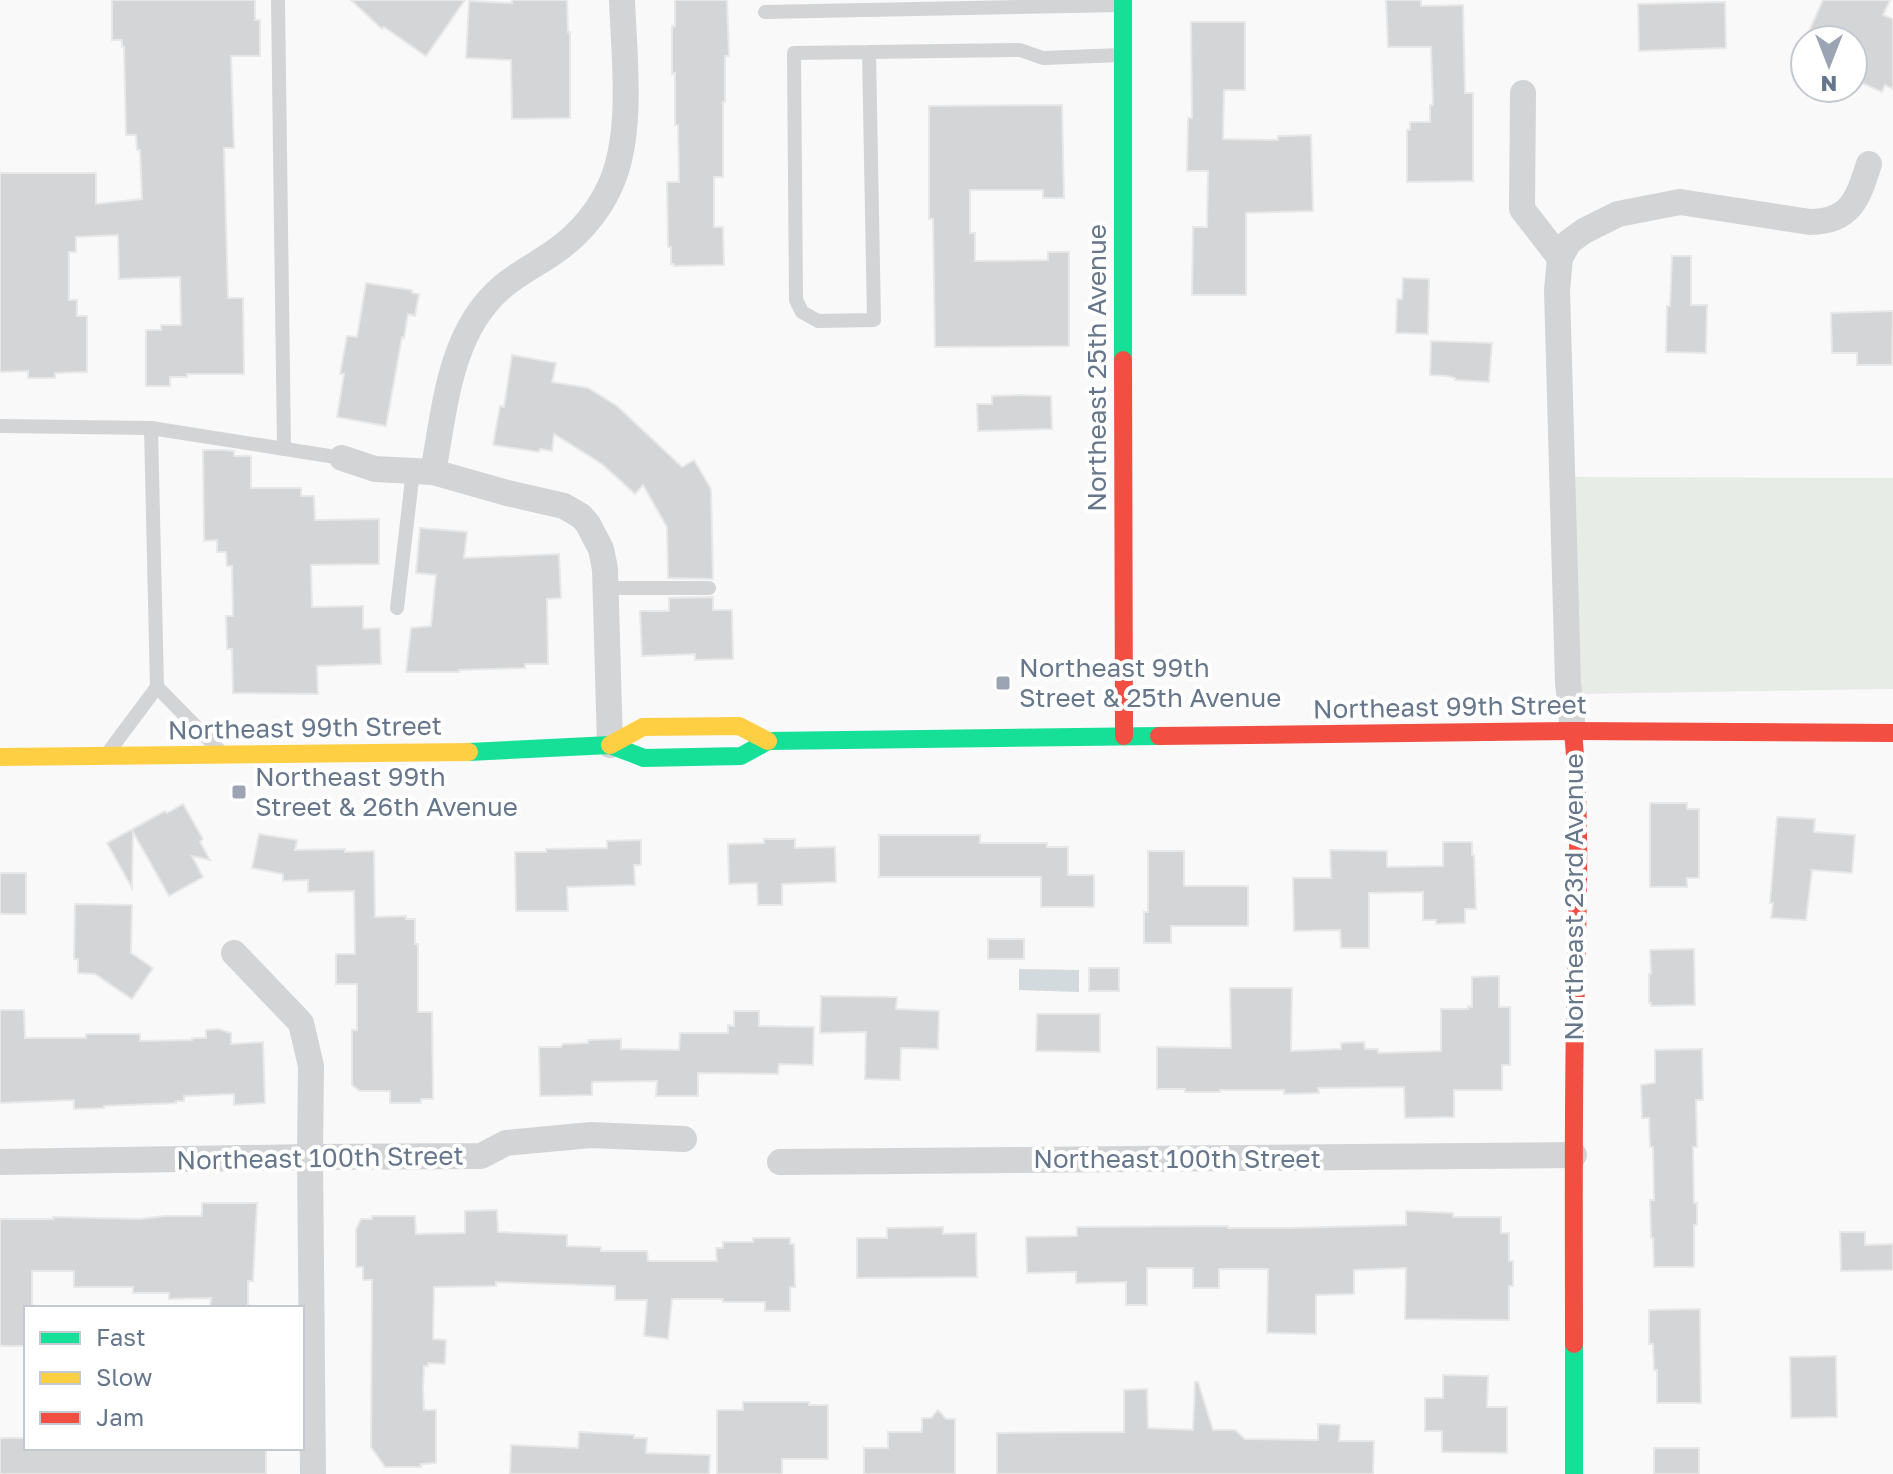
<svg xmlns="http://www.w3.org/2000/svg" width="1893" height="1474" font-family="'Golos Text',sans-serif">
	<rect width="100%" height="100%" fill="#f9f9f9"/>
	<!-- green -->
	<polygon fill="#e8ece7" points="1568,477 1893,478 1893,689 1581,694"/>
	<!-- water -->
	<polygon fill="#d2dadd" points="1019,969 1079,970 1079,992 1019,990"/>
	<!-- building -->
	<g fill="#d4d5d6" stroke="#e8e8e8" stroke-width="2">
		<polygon points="112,0 255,0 255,20 260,20 260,56 231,56 234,148 224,148 228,298 243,298 244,374 187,374 187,377 170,377 170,386 146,386 146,330 161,330 161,325 181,325 180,277 119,279 118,235 76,237 76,252 69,252 69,300 77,300 77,316 87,316 87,372 55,373 55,378 28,378 28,371 0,372 0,173 96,173 96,204 142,199 140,150 137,150 136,135 126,135 124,47 122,47 122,40 112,40"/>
		<polygon points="351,0 465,0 426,56 384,27 382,29"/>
		<polygon points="512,0 567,0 568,32 570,32 570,118 512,119 511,60 466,58 469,1 512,3"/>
		<polygon points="675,0 727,0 729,56 725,56 725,102 723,102 723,177 714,177 714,227 723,227 724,265 674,266 674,264 671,264 671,247 668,247 667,182 679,182 678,125 675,125 675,73 672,74 672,26 675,26"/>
		<polygon points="1386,0 1421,0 1421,6 1463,5 1465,93 1473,93 1473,181 1407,182 1407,130 1410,130 1410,122 1430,122 1430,105 1433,105 1431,47 1388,47"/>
		<polygon points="1823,0 1890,0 1883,15 1893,19 1893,89 1885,85 1882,92 1853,79 1853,40 1805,40"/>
		<polygon points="1725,2 1726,48 1639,51 1638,4"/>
		<polygon points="1191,22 1245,22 1245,90 1224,90 1223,139 1278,140 1278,136 1311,135 1313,211 1246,213 1246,295 1192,295 1193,227 1207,227 1208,171 1187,171 1188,118 1192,118"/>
		<polygon points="1062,105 1064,198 1043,198 1043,190 970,190 970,233 975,233 975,261 1048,260 1048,252 1069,252 1069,346 935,347 933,219 929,219 929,106"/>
		<polygon points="1672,256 1691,256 1691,305 1707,305 1706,353 1666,352 1667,306 1670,306"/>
		<polygon points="1403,278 1429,279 1428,334 1396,333 1397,299 1402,299"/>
		<polygon points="366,283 412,290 412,293 419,294 415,316 408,314 404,338 402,337 386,426 337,417 344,374 340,374 347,336 357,337"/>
		<polygon points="1893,311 1892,365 1857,365 1857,353 1832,353 1831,313"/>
		<polygon points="1431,341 1492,343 1489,382 1455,380 1455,378 1447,376 1430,375"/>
		<polygon points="512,355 556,363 552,382 588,388 617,406 682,467 694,460 711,489 713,579 668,578 667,527 643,485 635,494 602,464 554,434 552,451 540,449 539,452 493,445 500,406 504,407"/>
		<polygon points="1018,395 1051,396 1052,429 978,431 977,404 992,404 992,396"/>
		<polygon points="203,450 224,450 234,451 234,456 251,456 251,488 301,488 301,496 314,496 315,520 379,519 379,564 311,565 312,607 363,606 363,629 380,628 381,664 317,666 318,694 233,693 232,649 227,649 226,616 233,616 232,566 227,566 226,552 217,552 217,540 204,541"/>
		<polygon points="420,528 467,532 464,558 559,554 561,598 547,599 548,664 525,664 525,668 459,670 459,672 406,672 411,628 431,626 436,575 416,573"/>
		<polygon points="713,597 713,610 732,610 733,659 695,660 695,654 642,656 640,611 669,611 669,598"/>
		<polygon points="1650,803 1687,803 1687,809 1699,809 1699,878 1687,878 1687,887 1650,887"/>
		<polygon points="183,804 203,839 200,842 210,860 192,856 203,877 169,896 133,832 132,888 107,843 165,811 167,813"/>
		<polygon points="1777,817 1815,819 1814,832 1855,835 1852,873 1812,870 1806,920 1771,918 1773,903 1770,903"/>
		<polygon points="259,834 297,840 295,850 345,849 345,852 374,851 375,917 406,916 406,919 415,919 415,944 418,944 418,1012 432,1012 433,1099 421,1099 421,1103 390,1103 390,1091 360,1091 352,1085 352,1030 357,1030 357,984 336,984 336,954 355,954 354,891 308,892 308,880 283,881 283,874 252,868"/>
		<polygon points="879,835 980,835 980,843 1047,843 1047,847 1068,847 1068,875 1094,875 1094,907 1041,907 1041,877 879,877"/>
		<polygon points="764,839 795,839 795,848 835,847 836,882 782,884 782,905 758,905 757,883 729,884 728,844 764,843"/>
		<polygon points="641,840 641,865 634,865 635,885 567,887 568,911 516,911 515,852 546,852 546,849 607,848 607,841"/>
		<polygon points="1443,842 1472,842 1472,855 1474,855 1476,909 1465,909 1465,923 1436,924 1436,920 1423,920 1423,892 1369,893 1369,948 1341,948 1340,930 1294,931 1293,878 1331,878 1330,850 1387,851 1387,867 1443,866"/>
		<polygon points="1148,851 1184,851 1184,886 1248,886 1248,926 1171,926 1171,943 1144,943 1144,912 1148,912"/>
		<rect x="0" y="873" width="26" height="41"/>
		<polygon points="75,904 132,905 131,953 153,968 132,999 95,974 78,973 78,959 74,959"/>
		<rect x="988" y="939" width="36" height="20"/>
		<polygon points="1694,949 1695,1005 1651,1006 1651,1003 1649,1003 1649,974 1651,974 1650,950"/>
		<rect x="1089" y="968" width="30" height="23"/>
		<polygon points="1499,976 1499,1007 1510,1007 1510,1065 1502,1065 1502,1090 1454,1090 1454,1117 1405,1118 1404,1087 1318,1088 1319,1093 1284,1094 1284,1090 1220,1090 1220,1092 1185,1092 1185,1089 1157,1089 1157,1047 1231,1048 1230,988 1292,988 1291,1051 1341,1049 1341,1043 1364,1042 1365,1049 1378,1049 1378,1053 1441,1051 1441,1009 1468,1009 1468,1006 1472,1007 1472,977"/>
		<polygon points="821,996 897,997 896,1009 939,1011 938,1049 901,1048 900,1080 865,1079 866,1032 820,1033"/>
		<polygon points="0,1010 24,1010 25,1038 86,1038 86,1034 140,1034 140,1041 192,1040 192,1038 206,1038 206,1030 218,1029 231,1033 231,1044 263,1042 265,1103 234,1105 234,1094 184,1096 184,1101 176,1101 176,1103 104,1106 104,1108 74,1109 74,1100 0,1103"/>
		<polygon points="734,1011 759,1011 759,1026 814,1027 813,1065 779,1064 778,1074 698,1073 698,1096 656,1096 657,1081 592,1082 592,1095 540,1096 539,1047 561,1047 563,1044 588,1043 588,1040 621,1039 621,1049 679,1050 680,1033 728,1033 728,1025 734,1026"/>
		<polygon points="1037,1014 1100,1014 1100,1052 1036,1051"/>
		<polygon points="1702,1049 1703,1100 1696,1100 1697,1147 1693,1147 1694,1203 1697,1203 1697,1225 1694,1225 1694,1267 1654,1267 1653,1238 1651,1238 1650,1200 1654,1200 1653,1147 1650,1147 1649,1118 1642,1118 1641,1085 1655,1083 1655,1050"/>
		<polygon points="202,1203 257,1203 253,1281 248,1281 248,1308 210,1308 211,1298 169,1299 169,1293 133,1293 133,1287 74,1287 74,1271 32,1271 32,1308 26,1308 26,1346 0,1346 0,1219 53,1219 53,1217 140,1219 164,1216 202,1216"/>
		<polygon points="497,1210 498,1232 567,1235 567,1246 601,1247 601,1251 647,1251 648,1261 717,1261 716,1248 723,1248 723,1242 753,1242 753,1238 790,1238 790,1244 794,1244 795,1287 790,1287 790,1311 765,1311 765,1302 723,1302 723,1299 672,1299 668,1339 644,1336 647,1300 615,1300 615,1286 496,1282 496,1286 434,1287 433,1339 446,1340 445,1364 428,1363 428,1366 424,1366 423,1389 424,1410 436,1410 436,1463 421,1464 421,1467 385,1467 371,1447 372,1280 363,1280 363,1267 356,1267 356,1229 361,1219 372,1219 372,1216 415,1216 416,1234 465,1233 465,1211"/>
		<polygon points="1406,1211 1453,1213 1453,1217 1501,1217 1501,1233 1509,1233 1509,1261 1513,1261 1513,1286 1509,1286 1509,1320 1405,1319 1406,1268 1354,1270 1354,1294 1316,1295 1316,1334 1267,1333 1268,1269 1219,1269 1219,1288 1193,1288 1193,1268 1147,1268 1147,1305 1126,1305 1126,1282 1076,1283 1076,1272 1027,1273 1026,1237 1077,1236 1077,1227 1228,1226 1228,1228 1288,1228 1406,1225"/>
		<polygon points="943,1227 943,1234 976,1233 977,1277 857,1278 857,1238 887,1238 887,1228"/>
		<polygon points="1840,1232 1865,1232 1865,1245 1893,1244 1893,1270 1841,1271"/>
		<polygon points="1700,1309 1701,1403 1657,1403 1657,1370 1654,1370 1653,1344 1649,1344 1649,1310"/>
		<polygon points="1836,1356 1837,1417 1791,1418 1790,1357"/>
		<polygon points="1443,1375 1488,1376 1487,1407 1507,1407 1507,1453 1442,1452 1442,1431 1425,1431 1425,1398 1443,1398"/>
		<polygon points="1195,1382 1198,1382 1213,1430 1235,1430 1245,1439 1318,1440 1318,1424 1340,1425 1339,1441 1374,1441 1373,1474 997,1474 997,1433 1124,1432 1124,1390 1147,1389 1148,1428 1193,1430"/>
		<polygon points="743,1402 809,1402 809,1405 828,1405 828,1459 782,1459 782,1474 717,1474 717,1410 743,1410"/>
		<polygon points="938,1410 946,1419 955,1419 955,1474 864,1474 864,1448 888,1448 888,1432 922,1432 922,1418 931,1418"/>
		<polygon points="579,1432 634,1435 634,1438 647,1438 646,1453 710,1455 709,1474 510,1474 511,1445 578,1448"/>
		<polygon points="0,1438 26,1438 26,1448 266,1448 266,1474 0,1474"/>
		<rect x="1654" y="1448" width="45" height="26"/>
	</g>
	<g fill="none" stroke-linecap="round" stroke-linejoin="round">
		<!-- lane -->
		<g stroke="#d3d4d5" stroke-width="14">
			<polyline points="278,0 284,449"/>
			<polyline points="765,12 1123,5"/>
			<polyline points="869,52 794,53 796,300 802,312 818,321 874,320 869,52 1020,50 1043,58 1122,55"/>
			<polyline points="0,426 151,428"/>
			<polyline points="605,588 709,588"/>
			<polyline points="397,608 413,471"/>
			<polyline points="157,687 151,428 342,458"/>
			<polyline points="110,750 157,687 219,750"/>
		</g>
		<!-- street -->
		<g stroke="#d3d4d5" stroke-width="26">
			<polyline points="1523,93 1522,209 1560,258 1557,290 1568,683 1573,731"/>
			<path d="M1560,258L1569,242L1584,231L1618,214L1680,202L1810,222C1851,222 1858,198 1869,164"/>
			<polyline points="342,458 375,469 433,472 507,493 564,506 581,516 588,524 601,549 605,569 610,745"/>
			<path d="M433,472C445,409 449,333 501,288C519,272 542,262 561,247C581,232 600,209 610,186C634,135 624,56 622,0"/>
			<polyline points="234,953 301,1023 311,1066 310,1157 313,1474"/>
			<polyline points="0,1162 310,1157 481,1156 506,1143 591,1135 684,1139"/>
			<polyline points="780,1162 1574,1155"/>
		</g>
		<!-- fast -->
		<g stroke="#16e098" stroke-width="18">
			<polyline points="1123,0 1123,360"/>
			<polyline points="469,752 610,745 644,758 741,756 768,741 1159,736"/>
			<polyline points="1574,1344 1574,1474"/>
		</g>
		<!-- slow -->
		<g stroke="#ffcf43" stroke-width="18">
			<polyline points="610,745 643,727 739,726 768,741"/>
			<polyline points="0,757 469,752"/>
		</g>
		<!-- jam -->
		<g stroke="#f24e42" stroke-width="18">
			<polyline points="1123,360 1124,736"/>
			<path d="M1573,731C1582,828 1577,925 1575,1022C1573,1129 1574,1237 1574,1344"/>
			<polyline points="1159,736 1573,731 1893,733"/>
		</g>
	</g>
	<!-- markers -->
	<g fill="#9aa4b2" stroke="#fff" stroke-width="3">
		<rect x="995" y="675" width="16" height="16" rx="4"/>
		<rect x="231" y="784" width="16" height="16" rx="4"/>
	</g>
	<g text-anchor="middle" stroke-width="8" stroke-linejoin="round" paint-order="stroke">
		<!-- street labels -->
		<g font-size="26" fill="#67778b" stroke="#fff">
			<text transform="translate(1097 368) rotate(-90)" y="9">Northeast 25th Avenue</text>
			<text transform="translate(1450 707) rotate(-1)" y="9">Northeast 99th Street</text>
			<text transform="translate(305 728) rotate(-1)" y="9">Northeast 99th Street</text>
			<text transform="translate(1574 897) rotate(-90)" y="9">Northeast 23rd Avenue</text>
			<text transform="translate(320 1158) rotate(-1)" y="9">Northeast 100th Street</text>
			<text x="1177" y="1168">Northeast 100th Street</text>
		</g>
		<!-- poi labels -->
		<g font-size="26" fill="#67778b" stroke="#fff" text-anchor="start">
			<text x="1019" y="677">Northeast 99th<tspan x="1019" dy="30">Street &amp; 25th Avenue</tspan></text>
			<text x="255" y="786">Northeast 99th<tspan x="255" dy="30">Street &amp; 26th Avenue</tspan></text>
		</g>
	</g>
	<!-- legend -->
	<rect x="24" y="1306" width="280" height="144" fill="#ffffff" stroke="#c2c9d1" stroke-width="2"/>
	<rect x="40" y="1332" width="40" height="12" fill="#16e098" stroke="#c2c9d1" stroke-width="2"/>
	<text x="96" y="1346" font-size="24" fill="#67778b">Fast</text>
	<rect x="40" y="1372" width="40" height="12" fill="#ffcf43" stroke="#c2c9d1" stroke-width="2"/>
	<text x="96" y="1386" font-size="24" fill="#67778b">Slow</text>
	<rect x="40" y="1412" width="40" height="12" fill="#f24e42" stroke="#c2c9d1" stroke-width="2"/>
	<text x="96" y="1426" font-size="24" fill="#67778b">Jam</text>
	<!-- north arrow -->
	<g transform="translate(1829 64) rotate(180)"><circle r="38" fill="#ffffff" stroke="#c2c9d1" stroke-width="2"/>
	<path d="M0-6L14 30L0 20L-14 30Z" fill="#9aa4b2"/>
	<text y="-12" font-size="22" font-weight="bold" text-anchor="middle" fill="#67778b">N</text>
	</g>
</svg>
